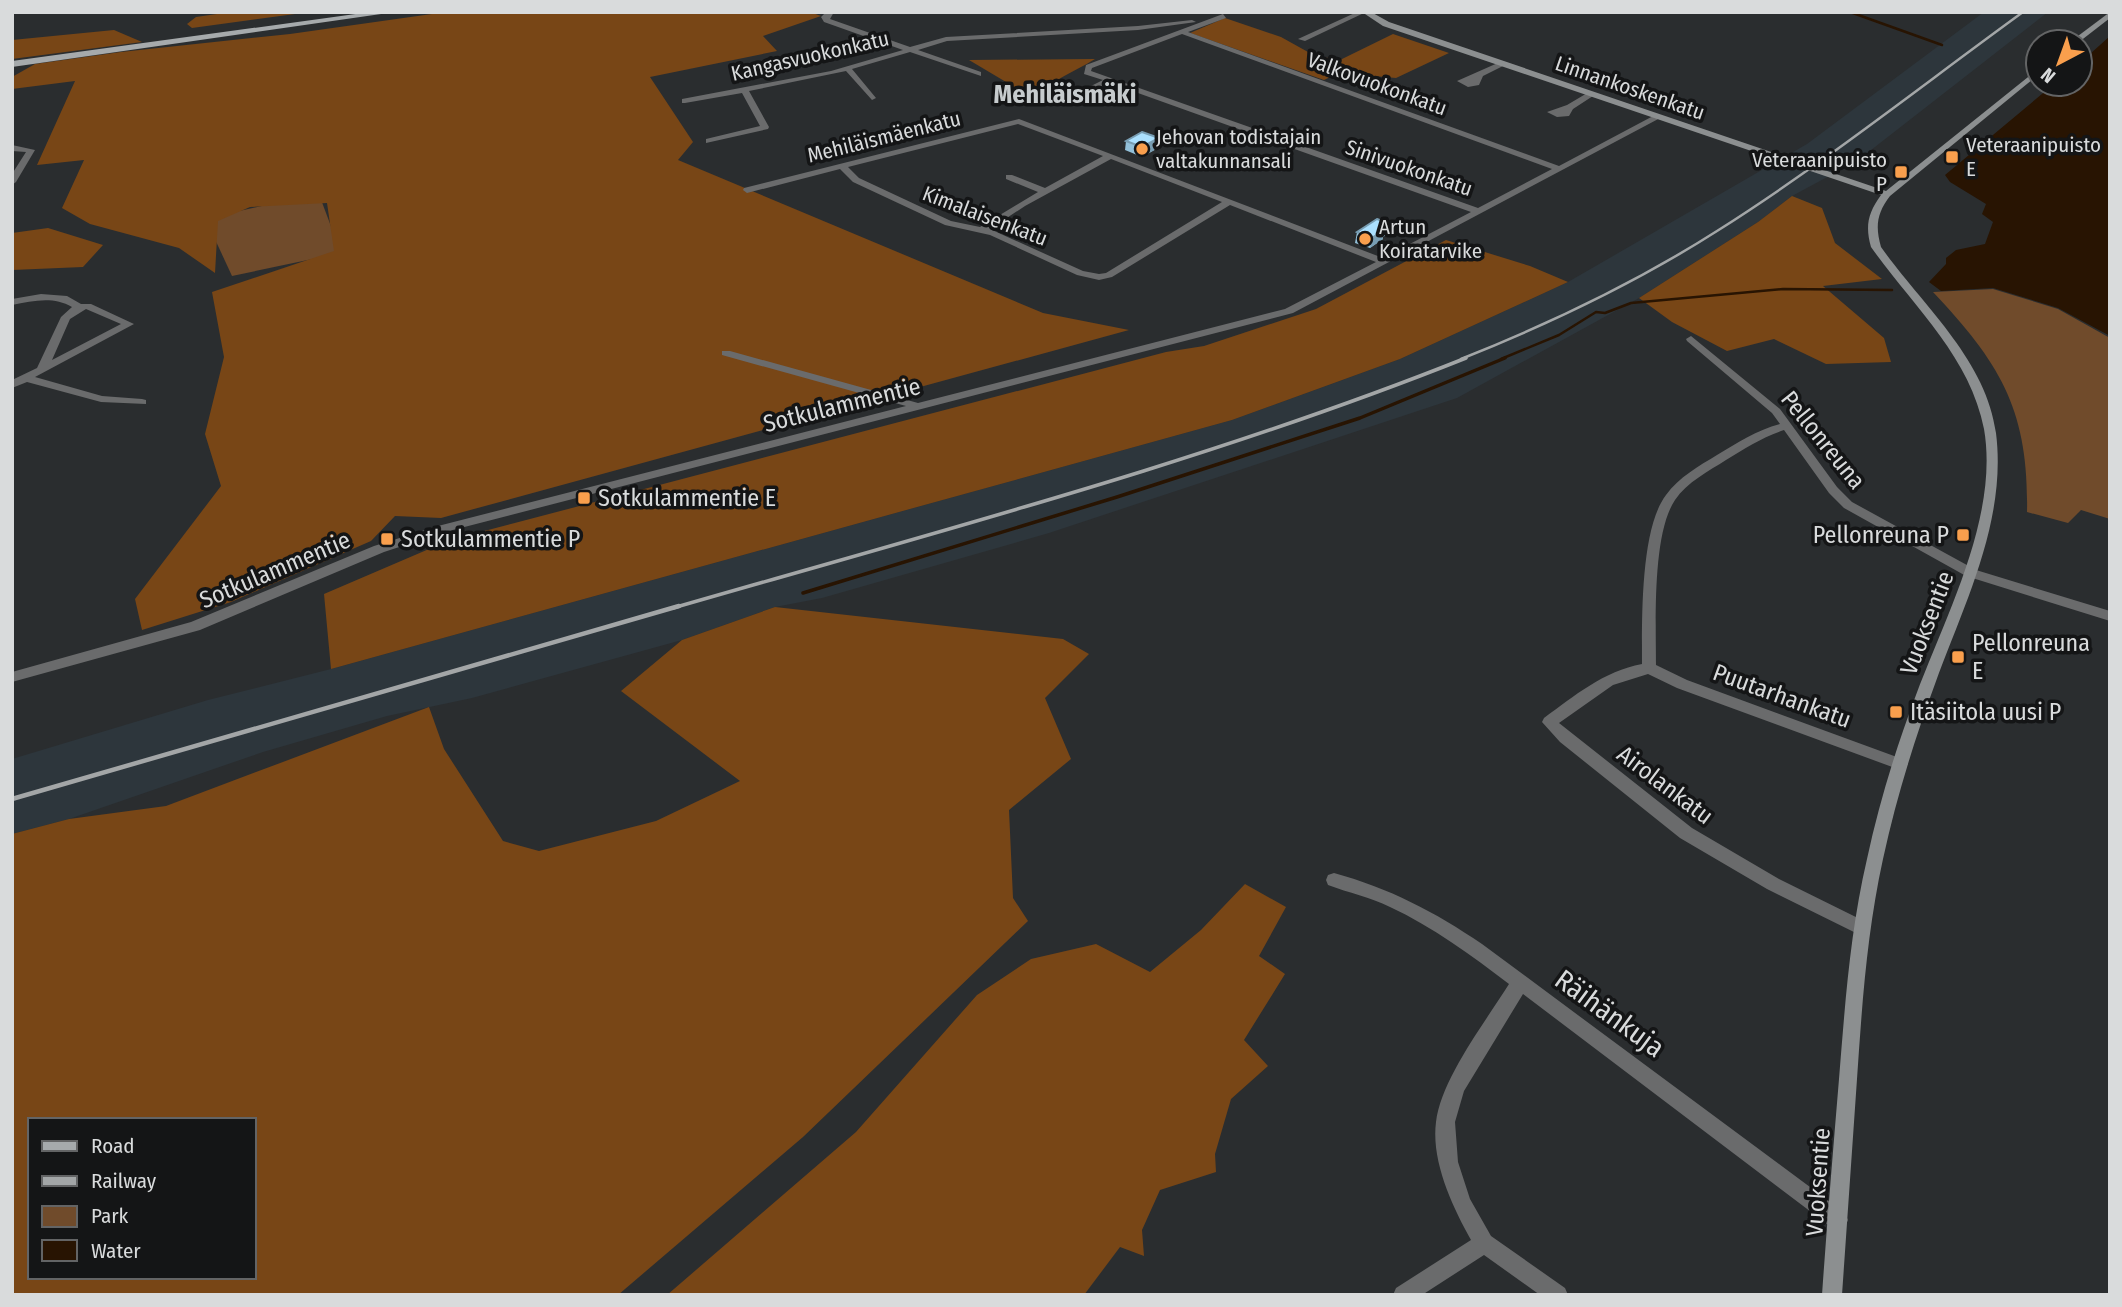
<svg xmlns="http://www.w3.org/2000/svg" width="2122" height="1307" font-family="'Fira Sans Condensed',sans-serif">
	<rect width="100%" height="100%" fill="#2a2d2f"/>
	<!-- built -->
	<polygon fill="#2d363c" points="1984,12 2048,12 1857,161 1792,196 1758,222 1639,298 1457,398 1049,533 822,598 775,607 682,640 472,698 387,716 263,752 69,819 12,834 12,759 208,700 331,669 1232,420 1400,359 1568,282 1807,144"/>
	<!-- green -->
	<g fill="#704b2b">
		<polygon points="315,194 320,197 341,253 232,276 207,222 217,216"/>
		<path d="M1993,289L2058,309L2110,338V519L2081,510L2068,523L2027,512C2029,411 2001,364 1933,292Z"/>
	</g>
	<!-- forest -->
	<g fill="#784616" fill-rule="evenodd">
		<polygon points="231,12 310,12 192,28 187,24 196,17"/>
		<polygon points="446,12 810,12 821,16 763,36 777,51 650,77 693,142 678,160 1043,313 1129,330 441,518 395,516 371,541 231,602 142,630 135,599 221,486 205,434 224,357 212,292 334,251 327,203 250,207 218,221 215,273 179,248 90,224 62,208 84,160 37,165 75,81 12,89 12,77 35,64 121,52 290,34"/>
		<polygon points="1225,18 1281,37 1317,57 1342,59 1393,34 1449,53 1396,78 1339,73 1324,80 1190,33"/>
		<polygon points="114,30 142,42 12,59 12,40"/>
		<path d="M1095,59C1074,72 1052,80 1034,97L1010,95L1006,82L969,60Z"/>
		<polygon points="1792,196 1822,208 1835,243 1882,279 1823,286 1884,338 1891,362 1826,364 1774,339 1727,351 1672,322 1639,298 1758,222"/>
		<polygon points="48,228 103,245 83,267 12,270 12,233"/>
		<polygon points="1446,240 1530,266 1568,282 1400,359 1232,420 331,669 324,594 450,540 1166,352 1204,346 1316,309"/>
		<path d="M775,607L1063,639L1089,654L1045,698L1071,759L1009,810L1013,898L1028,921L803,1137L618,1295H12V834L69,819L166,806L429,707L444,749L503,841L539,851L656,821L740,781L621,691L682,640ZM30,1120H254V1277H30Z"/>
		<polygon points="1245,884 1286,907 1259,956 1285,974 1244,1040 1268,1066 1231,1099 1215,1154 1216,1172 1160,1190 1142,1230 1144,1256 1120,1247 1084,1295 667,1295 856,1132 977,995 1031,959 1096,944 1150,972 1201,930"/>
	</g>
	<!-- water -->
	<polygon fill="#281402" points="2110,36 2110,336 2058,308 1993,288 1941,291 1929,282 1946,264 1946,258 1956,250 1985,244 1993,222 1982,214 1986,204 1950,182 1945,175 2054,84 2080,84 2080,63"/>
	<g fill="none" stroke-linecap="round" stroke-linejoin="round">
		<!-- stream-far1 -->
		<g stroke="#281402" stroke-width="2.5">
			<polyline points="1850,12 1942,45"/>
			<polyline points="1501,359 1559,335 1596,312 1605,313 1631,303 1783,289 1892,290"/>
		</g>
		<!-- stream -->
		<polyline stroke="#281402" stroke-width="3.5" points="803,593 1117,497 1360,418 1505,358"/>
		<!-- street -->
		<g fill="#6a6b6c" fill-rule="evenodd">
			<polygon points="826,12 834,12 830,19 910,47 946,37 1138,26 1192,20 1196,22 1138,30 947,41 918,50 981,72 981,76 910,52 852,69 876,98 872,100 846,71 749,91 769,127 768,129 706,143 706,139 760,126 742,93 685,103 682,103 682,99 831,71 903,50 824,22 821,17"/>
			<polygon points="1357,12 1366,12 1305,41 1298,39"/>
			<path d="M1223,14L1226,18L1188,32L1559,166L1655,115L1662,117L1293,313L445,532L384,552L200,630L12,682V672L191,622L374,546L438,526L906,406L722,355V351H730L918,403L1285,309L1376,262L1230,205L1112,277L1099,280L1077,275L990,235L945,225L853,182L840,169L747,193L743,190L744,188L1019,119L1383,258L1471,212L1110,83L1086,94L1079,92L1103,80L1084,74L1086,65ZM1182,34L1552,169L1478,208L1091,71L1092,68ZM1018,124L1103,156L1045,188L1012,175H1006V179L1038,192L980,227L951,221L859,178L848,167ZM1111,159L1222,202L1106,273L1099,274L1083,271L990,229L1025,206Z"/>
			<polygon points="1500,62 1507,64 1483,76 1479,85 1468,87 1457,81"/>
			<polygon points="1589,92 1596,94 1573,109 1569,116 1557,117 1547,112 1567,105"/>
			<polygon points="12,145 35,150 16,182 12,185 12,174 26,152 12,151"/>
			<path d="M41,294L67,296L81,304H91L134,324L35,377L102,396L142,399L146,400V404L101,402L27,382L12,388V380L37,368L61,317L72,307C53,296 33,301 12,305V299ZM86,309L121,324L52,360L70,319Z"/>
			<path d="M1691,336L1780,409L1837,487L1852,502L1976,570L2110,611V621L1966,576L1844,508L1829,493L1784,430C1763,437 1745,448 1726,460C1709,471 1687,482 1675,500C1652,534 1656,623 1656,665L1687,680L1905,760L1908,764L1905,768L1900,770L1895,768L1677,688L1648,674L1613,685L1559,723L1692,828L1779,879L1868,923L1870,928L1868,933L1862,936L1767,889L1680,838L1560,742L1542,722L1544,718C1574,696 1604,671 1642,664C1642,621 1640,529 1666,495C1679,477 1699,466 1717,455C1737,443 1757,430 1780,424L1772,413L1687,341L1686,339Z"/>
			<path d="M1334,873C1389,888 1435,912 1482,944L1845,1213L1848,1220L1845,1227L1838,1230L1831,1227L1523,994L1464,1091L1455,1122L1458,1162L1470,1199L1491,1236L1565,1288L1568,1295H1540L1484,1255L1422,1295H1393L1396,1288L1471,1240C1452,1206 1431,1161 1436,1122C1441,1079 1486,1021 1509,984C1471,955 1433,927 1390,907C1370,897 1349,893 1328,885L1326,880L1328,875Z"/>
		</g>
		<!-- secondary -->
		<g fill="#8c8f90" fill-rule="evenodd">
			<path d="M1362,12H1371L1389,22L1886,191L2038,69V75L1890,196C1877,213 1875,226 1881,247C1922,305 1986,359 1996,433C2007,521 1964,604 1935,684C1914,741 1896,799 1883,859C1867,932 1862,1005 1857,1079C1852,1151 1847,1223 1842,1295H1822C1827,1223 1833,1151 1839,1079C1845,1005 1850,932 1867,859C1879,803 1896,748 1916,695C1946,615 1999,516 1984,429C1970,356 1912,305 1871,247C1865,226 1868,213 1881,195L1383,26Z"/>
			<polygon points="2110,12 2110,18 2079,42 2070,42"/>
		</g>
		<!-- primary -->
		<polygon fill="#a6aaac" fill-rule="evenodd" points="370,12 395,12 12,67 12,61"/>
		<!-- rail-far2 -->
		<path stroke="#a3a6a7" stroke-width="2.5" d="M1461,359C1549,324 1637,282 1717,231C1823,164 1921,86 2023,12"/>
		<!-- rail-far1 -->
		<path stroke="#a3a6a7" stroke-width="3.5" d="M673,608C939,531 1208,461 1466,358"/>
		<!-- rail -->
		<polyline stroke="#a3a6a7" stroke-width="4.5" points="12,799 679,606"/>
	</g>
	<!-- wall -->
	<g fill="#93c1da">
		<polygon points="1126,141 1158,148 1142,157 1125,150"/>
		<polygon points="1357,232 1387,234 1383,237 1383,239 1370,248 1355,243"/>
	</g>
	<!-- shaded-wall -->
	<g fill="#789db2">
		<polygon points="1159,138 1158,148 1142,157 1142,147"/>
		<polygon points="1390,224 1387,234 1383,237 1383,239 1370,248 1372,238"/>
	</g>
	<!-- building -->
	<g fill="#abe0fe" stroke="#789db2" stroke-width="2">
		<polygon points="1142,132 1159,138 1142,147 1126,141"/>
		<polygon points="1377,219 1390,224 1383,228 1385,229 1372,238 1357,232"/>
	</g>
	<!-- markers -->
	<g fill="#f99f4d" stroke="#141516" stroke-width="2.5">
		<circle cx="1142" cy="149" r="7"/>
		<rect x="1945" y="150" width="14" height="14" rx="3.5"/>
		<rect x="1894" y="165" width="14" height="14" rx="3.5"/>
		<circle cx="1365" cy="239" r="7"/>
		<rect x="577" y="491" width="14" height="14" rx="3.5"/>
		<rect x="1956" y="528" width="14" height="14" rx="3.5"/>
		<rect x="380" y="532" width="14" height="14" rx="3.5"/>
		<rect x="1951" y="650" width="14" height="14" rx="3.5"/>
		<rect x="1889" y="705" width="14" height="14" rx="3.5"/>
	</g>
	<g text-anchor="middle" stroke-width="7" stroke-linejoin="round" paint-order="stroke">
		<!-- far-street labels -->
		<g font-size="21" fill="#d9dbdc" stroke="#141516">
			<text transform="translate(810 56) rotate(-13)" y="7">Kangasvuokonkatu</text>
			<text transform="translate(1377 84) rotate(20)" y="7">Valkovuokonkatu</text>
			<text transform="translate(1630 88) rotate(19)" y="7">Linnankoskenkatu</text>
			<text transform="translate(884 137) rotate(-14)" y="7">Mehiläismäenkatu</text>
			<text transform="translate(1409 168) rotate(19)" y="7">Sinivuokonkatu</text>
			<text transform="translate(985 216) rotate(21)" y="7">Kimalaisenkatu</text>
		</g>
		<!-- far-poi labels -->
		<g font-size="21" fill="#d9dbdc" stroke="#141516" text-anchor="start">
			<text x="1156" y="144">Jehovan todistajain<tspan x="1156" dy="24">valtakunnansali</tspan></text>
			<text x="1966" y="152">Veteraanipuisto<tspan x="1966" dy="24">E</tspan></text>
			<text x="1887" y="167" text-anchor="end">Veteraanipuisto<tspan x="1887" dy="24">P</tspan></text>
			<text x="1379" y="234">Artun<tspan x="1379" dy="24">Koiratarvike</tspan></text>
		</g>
		<!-- street labels -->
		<g font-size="24" fill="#d9dbdc" stroke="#141516">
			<text transform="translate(842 405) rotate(-14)" y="8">Sotkulammentie</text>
			<text transform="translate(1823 440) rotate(51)" y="8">Pellonreuna</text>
			<text transform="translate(275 570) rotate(-23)" y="8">Sotkulammentie</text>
			<text transform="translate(1927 623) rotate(-69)" y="8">Vuoksentie</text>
			<text transform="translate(1782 696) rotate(20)" y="8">Puutarhankatu</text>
			<text transform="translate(1665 785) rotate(37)" y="8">Airolankatu</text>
			<text transform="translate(1818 1182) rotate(-86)" y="8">Vuoksentie</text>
		</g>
		<!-- poi labels -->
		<g font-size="24" fill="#d9dbdc" stroke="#141516" text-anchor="start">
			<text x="598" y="506">Sotkulammentie E</text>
			<text x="1949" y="543" text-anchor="end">Pellonreuna P</text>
			<text x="401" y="547">Sotkulammentie P</text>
			<text x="1972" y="651">Pellonreuna<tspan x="1972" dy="28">E</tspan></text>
			<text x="1910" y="720">Itäsiitola uusi P</text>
		</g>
		<!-- far-district labels -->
		<g font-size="26" font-weight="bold" fill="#c7ccce" stroke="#141516">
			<text x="1065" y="103">Mehiläismäki</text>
		</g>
		<!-- near-street labels -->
		<g font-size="28" fill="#d9dbdc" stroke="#141516">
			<text transform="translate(1610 1013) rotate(36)" y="10">Räihänkuja</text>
		</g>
	</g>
	<!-- border -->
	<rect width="2122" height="1307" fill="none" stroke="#d9dbdc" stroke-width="28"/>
	<!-- legend -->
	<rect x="28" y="1118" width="228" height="161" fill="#141516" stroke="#636465" stroke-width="2"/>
	<rect x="42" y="1141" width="35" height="10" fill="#a6aaac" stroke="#636465" stroke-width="2"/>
	<text x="91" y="1153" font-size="21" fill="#d9dbdc">Road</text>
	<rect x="42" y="1176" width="35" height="10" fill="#a3a6a7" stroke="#636465" stroke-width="2"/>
	<text x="91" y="1188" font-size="21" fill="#d9dbdc">Railway</text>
	<rect x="42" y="1206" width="35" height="21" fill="#704b2b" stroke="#636465" stroke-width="2"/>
	<text x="91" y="1223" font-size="21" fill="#d9dbdc">Park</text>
	<rect x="42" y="1240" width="35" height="21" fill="#281402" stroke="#636465" stroke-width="2"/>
	<text x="91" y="1258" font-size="21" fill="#d9dbdc">Water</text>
	<!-- north arrow -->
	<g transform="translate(2059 63) rotate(221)"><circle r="33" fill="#141516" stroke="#636465" stroke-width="2"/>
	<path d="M0-5L12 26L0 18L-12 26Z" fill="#f99f4d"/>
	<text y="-10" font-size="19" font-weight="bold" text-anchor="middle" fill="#d9dbdc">N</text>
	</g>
</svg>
